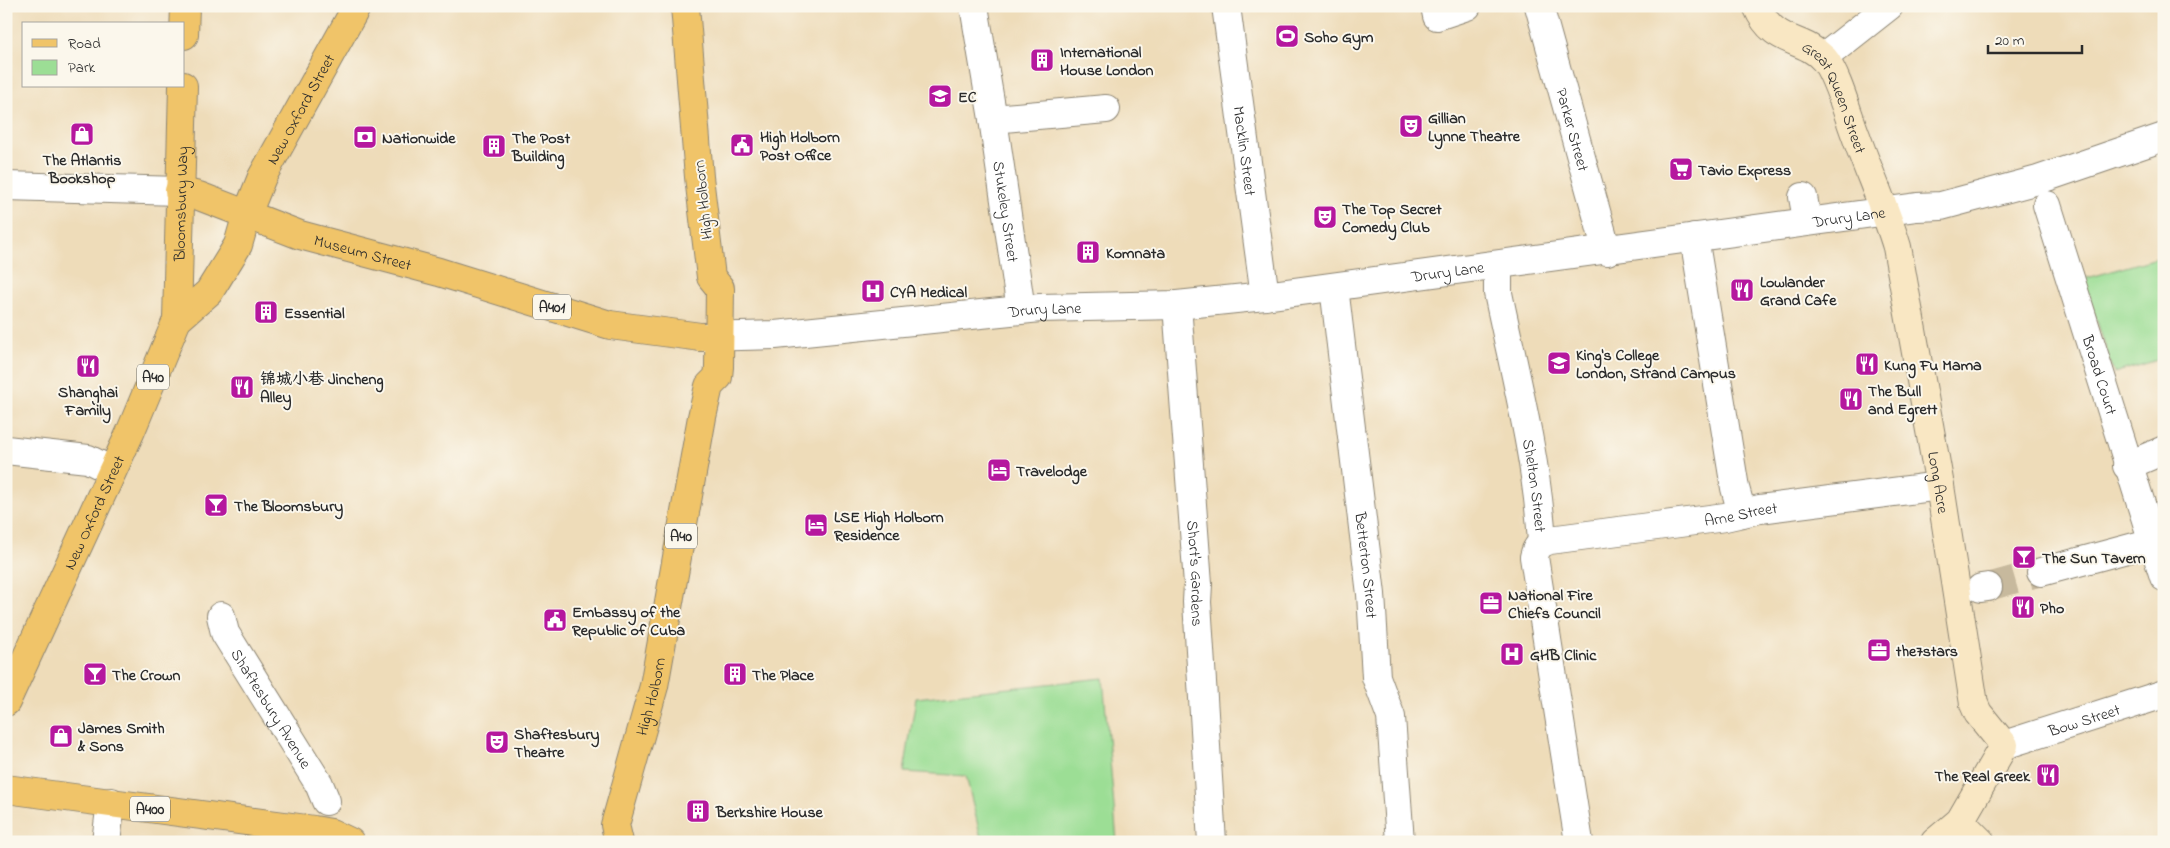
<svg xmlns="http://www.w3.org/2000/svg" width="2170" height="848" font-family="'Indie Flower','LXGW WenKai TC',sans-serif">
	<rect width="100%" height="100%" fill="#fbf7ec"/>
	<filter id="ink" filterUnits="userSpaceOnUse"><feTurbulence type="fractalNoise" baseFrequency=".02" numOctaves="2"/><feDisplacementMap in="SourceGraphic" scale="10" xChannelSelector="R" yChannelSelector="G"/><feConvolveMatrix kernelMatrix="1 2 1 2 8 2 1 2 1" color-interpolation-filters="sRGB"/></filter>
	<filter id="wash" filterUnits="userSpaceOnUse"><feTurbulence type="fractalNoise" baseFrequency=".0096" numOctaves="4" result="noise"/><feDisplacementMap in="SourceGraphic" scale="20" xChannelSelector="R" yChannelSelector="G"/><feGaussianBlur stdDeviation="1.12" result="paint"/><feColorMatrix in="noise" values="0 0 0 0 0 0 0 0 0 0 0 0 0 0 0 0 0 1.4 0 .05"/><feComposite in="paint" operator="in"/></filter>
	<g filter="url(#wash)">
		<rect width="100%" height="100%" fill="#eedcb9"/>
		<!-- green -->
		<g fill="#9cde95" stroke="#648460">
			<polygon points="2164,256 2164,358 2114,373 2083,279"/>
			<polygon points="1103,678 1117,842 982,842 966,776 904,772 916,698"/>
		</g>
	</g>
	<g filter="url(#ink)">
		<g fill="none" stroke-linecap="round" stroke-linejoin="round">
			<!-- street-tunnel -->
			<polyline stroke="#c7b99d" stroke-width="28" stroke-dasharray="28 14" stroke-linecap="butt" points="1988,587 2041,572"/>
			<!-- street casing -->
			<g stroke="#8c8472" stroke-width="30">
				<g id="street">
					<path id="s1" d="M974,6L993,119L1020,303"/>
					<path id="s2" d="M1226,6L1265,296"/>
					<polyline points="1435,6 1437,16 1467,6"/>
					<path id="s3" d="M1539,6L1607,251"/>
					<polyline points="1823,58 1889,6"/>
					<polyline points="993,119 1106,109"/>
					<polyline points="6,186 179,191"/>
					<polyline points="1803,197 1805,208"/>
					<path id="s4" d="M2047,205L2164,577"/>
					<polyline points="1694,237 1735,488 1742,513"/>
					<path id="s5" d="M1498,277V293C1515,375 1537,458 1542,542"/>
					<path id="s6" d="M1334,287L1371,594L1376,677L1391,717L1400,842"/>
					<path id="s7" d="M1177,305L1198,584L1197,602L1212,842"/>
					<path id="s8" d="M701,337L775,335L1040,308L1177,305L1265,296L1917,207L1941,206L2038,180L2164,137"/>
					<polyline points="6,450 88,459 112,471"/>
					<polyline points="2127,466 2164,450"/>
					<polyline points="2041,572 2153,542"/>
					<polyline points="1981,588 1988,587"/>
					<path id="s9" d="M221,616L225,633L319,784L326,801"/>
					<path id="s10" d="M2004,745L2164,694"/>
					<polyline points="106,842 111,802"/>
					<path id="s11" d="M1579,842L1534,557C1536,547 1540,543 1550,540L1725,517L1760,509L1940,486"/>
				</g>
			</g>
			<!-- secondary casing -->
			<g stroke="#8c8472" stroke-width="30">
				<g id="secondary">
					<path id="s12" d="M1757,6C1774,46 1801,35 1824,59C1837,74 1848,116 1856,136C1869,173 1886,210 1897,247L1940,486L1974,704L1978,713L2004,745L1960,821L1935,842"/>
					<polyline points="1960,821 1981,842"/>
				</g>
			</g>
			<!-- primary casing -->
			<g stroke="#8c8472" stroke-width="30">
				<g id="primary">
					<polyline points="184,35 185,6"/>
					<path id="s13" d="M179,191L199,196L300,235L439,272L610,325L701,337"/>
					<path id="s14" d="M177,320L209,292L238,245L247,214L262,177L357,6"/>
					<path id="s15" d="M6,702L130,433L177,320L183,86"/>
					<polyline points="6,789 314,830 331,833 350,842"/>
					<path id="s16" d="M619,842L615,825L654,686L702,417L709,386L718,377L719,367L720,288L711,277L699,177L685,6"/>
				</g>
			</g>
			<!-- street -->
			<use href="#street" stroke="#fff" stroke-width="28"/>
			<!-- secondary -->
			<use href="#secondary" stroke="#f9e7c3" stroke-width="28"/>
			<!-- primary -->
			<use href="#primary" stroke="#f0c469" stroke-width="28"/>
		</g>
	</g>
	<!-- icons -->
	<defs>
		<g id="stadium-square" transform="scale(1.25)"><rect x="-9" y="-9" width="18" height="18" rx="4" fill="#b5179e" stroke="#fbf7ec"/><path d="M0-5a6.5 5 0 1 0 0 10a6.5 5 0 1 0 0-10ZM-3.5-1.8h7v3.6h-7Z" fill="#fff"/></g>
		<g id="building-square" transform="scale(1.25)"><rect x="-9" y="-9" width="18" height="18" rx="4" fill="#b5179e" stroke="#fbf7ec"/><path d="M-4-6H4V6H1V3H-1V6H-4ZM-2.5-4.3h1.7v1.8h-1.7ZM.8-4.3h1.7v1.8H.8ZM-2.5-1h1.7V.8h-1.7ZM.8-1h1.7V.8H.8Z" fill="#fff"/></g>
		<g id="university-square" transform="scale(1.25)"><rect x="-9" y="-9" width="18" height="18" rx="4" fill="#b5179e" stroke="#fbf7ec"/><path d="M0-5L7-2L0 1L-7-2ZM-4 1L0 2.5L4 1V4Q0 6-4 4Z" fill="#fff"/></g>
		<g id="theatre-square" transform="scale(1.25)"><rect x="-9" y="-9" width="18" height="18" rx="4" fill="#b5179e" stroke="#fbf7ec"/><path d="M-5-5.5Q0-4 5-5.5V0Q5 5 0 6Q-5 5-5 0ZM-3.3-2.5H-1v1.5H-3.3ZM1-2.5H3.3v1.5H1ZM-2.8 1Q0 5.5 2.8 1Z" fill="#fff"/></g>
		<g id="shop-square" transform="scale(1.25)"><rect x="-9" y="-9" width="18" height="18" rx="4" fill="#b5179e" stroke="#fbf7ec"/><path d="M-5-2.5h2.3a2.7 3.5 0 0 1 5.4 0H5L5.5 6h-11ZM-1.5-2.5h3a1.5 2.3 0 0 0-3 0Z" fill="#fff"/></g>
		<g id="bank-square" transform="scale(1.25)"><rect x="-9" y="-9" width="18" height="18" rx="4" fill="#b5179e" stroke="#fbf7ec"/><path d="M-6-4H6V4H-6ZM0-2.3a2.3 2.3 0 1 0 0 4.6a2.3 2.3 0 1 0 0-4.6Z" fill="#fff"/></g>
		<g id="civic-square" transform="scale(1.25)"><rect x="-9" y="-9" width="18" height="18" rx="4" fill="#b5179e" stroke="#fbf7ec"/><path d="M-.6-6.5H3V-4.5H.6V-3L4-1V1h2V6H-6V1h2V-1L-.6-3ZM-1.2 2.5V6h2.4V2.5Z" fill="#fff"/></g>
		<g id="supermarket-square" transform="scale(1.25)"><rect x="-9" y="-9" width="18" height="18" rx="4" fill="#b5179e" stroke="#fbf7ec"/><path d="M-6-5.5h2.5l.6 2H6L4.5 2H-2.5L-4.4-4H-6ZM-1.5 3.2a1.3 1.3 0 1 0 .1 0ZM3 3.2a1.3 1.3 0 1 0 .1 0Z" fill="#fff"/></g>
		<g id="restaurant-square" transform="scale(1.25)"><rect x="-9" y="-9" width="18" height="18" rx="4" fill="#b5179e" stroke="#fbf7ec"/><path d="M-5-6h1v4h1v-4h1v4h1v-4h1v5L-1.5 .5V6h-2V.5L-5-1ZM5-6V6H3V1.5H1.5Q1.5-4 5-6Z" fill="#fff"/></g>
		<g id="hospital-square" transform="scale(1.25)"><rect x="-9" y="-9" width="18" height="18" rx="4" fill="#b5179e" stroke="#fbf7ec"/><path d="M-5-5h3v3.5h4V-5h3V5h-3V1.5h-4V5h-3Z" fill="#fff"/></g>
		<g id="hotel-square" transform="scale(1.25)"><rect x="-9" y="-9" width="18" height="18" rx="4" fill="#b5179e" stroke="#fbf7ec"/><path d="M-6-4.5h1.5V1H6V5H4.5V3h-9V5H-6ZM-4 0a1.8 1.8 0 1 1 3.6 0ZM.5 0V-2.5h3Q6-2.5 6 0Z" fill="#fff"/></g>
		<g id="bar-square" transform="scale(1.25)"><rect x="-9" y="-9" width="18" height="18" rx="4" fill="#b5179e" stroke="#fbf7ec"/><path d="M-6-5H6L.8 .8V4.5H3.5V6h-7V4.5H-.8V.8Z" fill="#fff"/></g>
		<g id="office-square" transform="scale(1.25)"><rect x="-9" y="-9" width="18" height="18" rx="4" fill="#b5179e" stroke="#fbf7ec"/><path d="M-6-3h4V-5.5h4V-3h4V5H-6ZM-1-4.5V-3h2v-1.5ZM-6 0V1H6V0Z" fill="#fff"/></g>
	</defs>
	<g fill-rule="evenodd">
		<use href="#stadium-square" x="1287" y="36"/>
		<use href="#building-square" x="1042" y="60"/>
		<use href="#university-square" x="940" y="96"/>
		<use href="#theatre-square" x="1411" y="126"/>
		<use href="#shop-square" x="82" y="134"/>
		<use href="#bank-square" x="365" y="137"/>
		<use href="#civic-square" x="742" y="145"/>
		<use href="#building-square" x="494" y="146"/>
		<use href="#supermarket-square" x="1681" y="169"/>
		<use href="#theatre-square" x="1325" y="217"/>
		<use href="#building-square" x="1088" y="252"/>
		<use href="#restaurant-square" x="1742" y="290"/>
		<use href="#hospital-square" x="873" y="291"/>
		<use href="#building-square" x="266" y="312"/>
		<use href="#university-square" x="1559" y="363"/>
		<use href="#restaurant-square" x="1867" y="364"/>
		<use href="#restaurant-square" x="88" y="366"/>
		<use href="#restaurant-square" x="242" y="387"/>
		<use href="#restaurant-square" x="1851" y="399"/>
		<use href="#hotel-square" x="999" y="470"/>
		<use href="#bar-square" x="216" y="505"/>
		<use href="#hotel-square" x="816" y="525"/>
		<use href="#bar-square" x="2024" y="557"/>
		<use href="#office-square" x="1491" y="603"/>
		<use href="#restaurant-square" x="2023" y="607"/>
		<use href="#civic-square" x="555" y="620"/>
		<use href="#office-square" x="1879" y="650"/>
		<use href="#hospital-square" x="1512" y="654"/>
		<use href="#bar-square" x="95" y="674"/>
		<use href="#building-square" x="735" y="674"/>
		<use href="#shop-square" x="61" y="736"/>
		<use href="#theatre-square" x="497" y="742"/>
		<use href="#restaurant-square" x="2048" y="775"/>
		<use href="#building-square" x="698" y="811"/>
	</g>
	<g text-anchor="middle" stroke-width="4" stroke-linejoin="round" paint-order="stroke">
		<!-- shield labels -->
		<g fill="#fbf7ec" stroke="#696865" stroke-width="1">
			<rect x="533" y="294.5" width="38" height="25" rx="4"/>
			<rect x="137" y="364.5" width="32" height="25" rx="4"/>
			<rect x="665" y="523.5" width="32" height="25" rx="4"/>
			<rect x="130" y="796.5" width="40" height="25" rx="4"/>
		</g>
		<g font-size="15" font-weight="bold" fill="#2b2b2b">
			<text x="552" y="312">A401</text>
			<text x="153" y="382">A40</text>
			<text x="681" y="541">A40</text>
			<text x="150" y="814">A400</text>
		</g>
		<!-- poi labels -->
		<g font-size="16" font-weight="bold" fill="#2b2b2b" stroke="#fbf7ec" text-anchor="start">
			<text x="1304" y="42">Soho Gym</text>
			<text x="1060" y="57">International<tspan x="1060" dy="18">House London</tspan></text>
			<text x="958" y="102">EC</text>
			<text x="1428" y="123">Gillian<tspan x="1428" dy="18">Lynne Theatre</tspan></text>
			<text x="760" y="142">High Holborn<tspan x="760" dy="18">Post Office</tspan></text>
			<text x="382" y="143">Nationwide</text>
			<text x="512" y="143">The Post<tspan x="512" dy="18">Building</tspan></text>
			<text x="82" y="165" text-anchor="middle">The Atlantis<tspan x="82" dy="18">Bookshop</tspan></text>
			<text x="1698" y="175">Tavio Express</text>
			<text x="1342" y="214">The Top Secret<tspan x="1342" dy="18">Comedy Club</tspan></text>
			<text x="1106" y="258">Komnata</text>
			<text x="1760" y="287">Lowlander<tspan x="1760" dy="18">Grand Cafe</tspan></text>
			<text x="890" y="297">CYA Medical</text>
			<text x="284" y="318">Essential</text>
			<text x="1576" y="360">King's College<tspan x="1576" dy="18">London, Strand Campus</tspan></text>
			<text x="1884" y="370">Kung Fu Mama</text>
			<text x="260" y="384">锦城小巷 Jincheng<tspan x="260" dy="18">Alley</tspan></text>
			<text x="1868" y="396">The Bull<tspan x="1868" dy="18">and Egrett</tspan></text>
			<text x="88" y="397" text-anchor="middle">Shanghai<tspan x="88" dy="18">Family</tspan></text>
			<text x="1016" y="476">Travelodge</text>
			<text x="234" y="511">The Bloomsbury</text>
			<text x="834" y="522">LSE High Holborn<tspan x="834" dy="18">Residence</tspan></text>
			<text x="2042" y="563">The Sun Tavern</text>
			<text x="1508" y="600">National Fire<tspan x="1508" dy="18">Chiefs Council</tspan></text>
			<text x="2040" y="613">Pho</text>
			<text x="572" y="617">Embassy of the<tspan x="572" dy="18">Republic of Cuba</tspan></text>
			<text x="1896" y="656">the7stars</text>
			<text x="1530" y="660">GHB Clinic</text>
			<text x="112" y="680">The Crown</text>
			<text x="752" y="680">The Place</text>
			<text x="78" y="733">James Smith<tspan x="78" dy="18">&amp; Sons</tspan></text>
			<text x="514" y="739">Shaftesbury<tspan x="514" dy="18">Theatre</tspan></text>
			<text x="2030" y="781" text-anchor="end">The Real Greek</text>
			<text x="716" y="817">Berkshire House</text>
		</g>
		<!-- street labels -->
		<g font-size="16" fill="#2b2b2b" stroke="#fbf7ec">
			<text dy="6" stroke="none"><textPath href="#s12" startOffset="126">Great Queen Street</textPath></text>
			<text dy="6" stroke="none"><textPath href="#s14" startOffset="248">New Oxford Street</textPath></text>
			<text dy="6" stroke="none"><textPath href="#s3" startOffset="128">Parker Street</textPath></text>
			<text dy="6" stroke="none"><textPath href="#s2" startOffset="146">Macklin Street</textPath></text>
			<text transform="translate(702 200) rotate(-96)" y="6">High Holborn</text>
			<text dy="6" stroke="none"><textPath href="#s15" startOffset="535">Bloomsbury Way</textPath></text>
			<text dy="6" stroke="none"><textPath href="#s1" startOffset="208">Stukeley Street</textPath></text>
			<text dy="6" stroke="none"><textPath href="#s8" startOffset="1155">Drury Lane</textPath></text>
			<text dy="6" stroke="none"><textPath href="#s13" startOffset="194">Museum Street</textPath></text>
			<text dy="6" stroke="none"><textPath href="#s8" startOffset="750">Drury Lane</textPath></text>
			<text dy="6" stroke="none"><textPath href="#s8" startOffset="345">Drury Lane</textPath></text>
			<text dy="6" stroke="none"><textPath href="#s4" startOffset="178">Broad Court</textPath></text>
			<text dy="6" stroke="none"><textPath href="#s12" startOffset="529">Long Acre</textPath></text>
			<text dy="6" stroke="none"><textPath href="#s5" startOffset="212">Shelton Street</textPath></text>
			<text dy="6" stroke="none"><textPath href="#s15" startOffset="209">New Oxford Street</textPath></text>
			<text dy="6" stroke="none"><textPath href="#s11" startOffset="506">Arne Street</textPath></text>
			<text dy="6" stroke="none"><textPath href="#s6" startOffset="280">Betterton Street</textPath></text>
			<text dy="6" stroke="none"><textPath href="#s7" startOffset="269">Short's Gardens</textPath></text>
			<text dy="6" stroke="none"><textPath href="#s16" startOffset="151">High Holborn</textPath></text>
			<text dy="6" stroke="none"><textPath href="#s9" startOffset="106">Shaftesbury Avenue</textPath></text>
			<text dy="6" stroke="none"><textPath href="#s10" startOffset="84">Bow Street</textPath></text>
		</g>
	</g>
	<!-- margin -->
	<rect width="2170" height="848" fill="none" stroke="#fbf7ec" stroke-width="25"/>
	<!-- legend -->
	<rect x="22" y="22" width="162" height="65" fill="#fbf7ec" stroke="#a8a59f"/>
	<rect x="32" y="39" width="25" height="8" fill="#f0c469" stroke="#a8a59f"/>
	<text x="68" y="48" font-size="15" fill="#2b2b2b">Road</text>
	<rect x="32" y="60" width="25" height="15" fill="#9cde95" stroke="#a8a59f"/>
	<text x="68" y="72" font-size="15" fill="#2b2b2b">Park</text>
	<!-- scale -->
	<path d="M1988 45v8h94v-8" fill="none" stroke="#2b2b2b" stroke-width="2.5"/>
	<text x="1995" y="45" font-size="15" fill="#2b2b2b" stroke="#fbf7ec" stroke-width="4" paint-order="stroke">20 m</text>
</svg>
